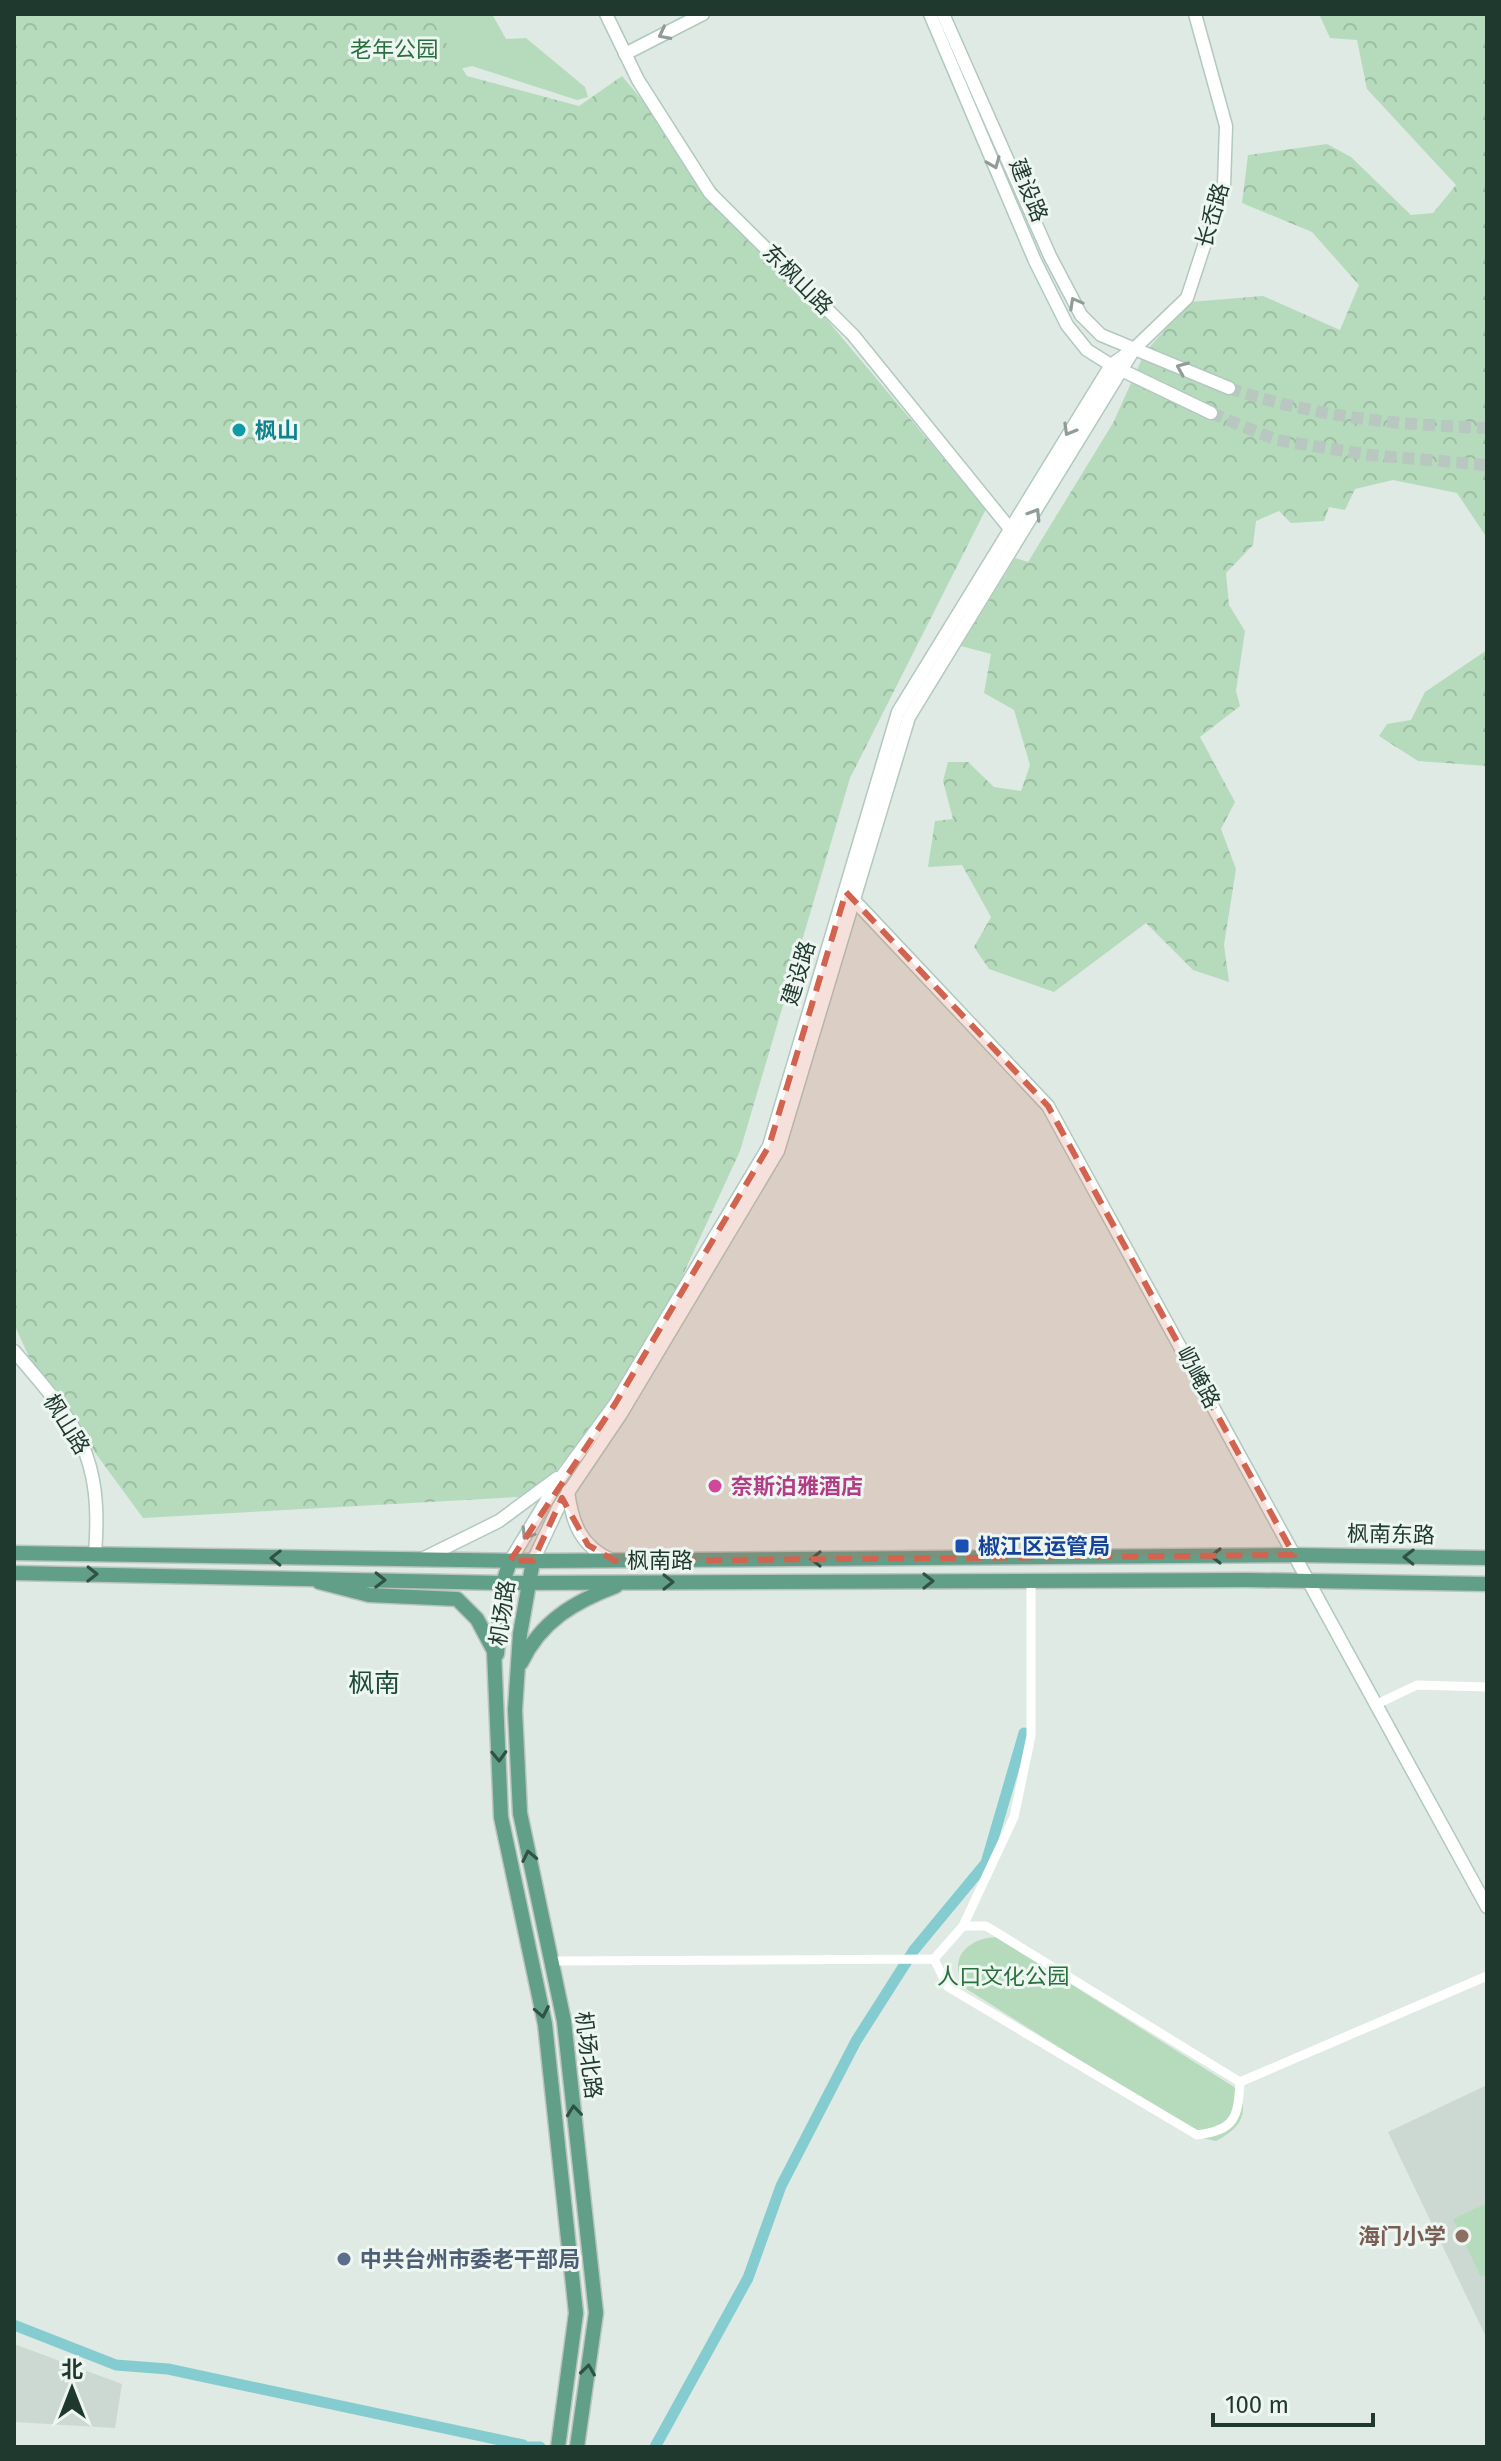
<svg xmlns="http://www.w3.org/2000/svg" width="1501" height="2461" font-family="'Fira Sans','Noto Sans SC',sans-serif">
	<defs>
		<pattern id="forest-crowns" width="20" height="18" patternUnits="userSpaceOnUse" patternTransform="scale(2)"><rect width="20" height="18" fill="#b6dbbc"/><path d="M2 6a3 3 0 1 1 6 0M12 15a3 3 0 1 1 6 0" fill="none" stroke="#9cbda2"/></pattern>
	</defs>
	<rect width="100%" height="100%" fill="#deeae3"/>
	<!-- built -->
	<g fill="#ccd9d2">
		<polygon points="1487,2085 1487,2339 1388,2132"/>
		<polygon points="14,2344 122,2384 115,2428 14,2422"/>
	</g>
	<!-- green -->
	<g fill="#b6dbbc">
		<polygon points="356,14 492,14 506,39 526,38 585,87 588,97 577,100 472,66 399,83"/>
		<path d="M996,1937L1234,2087C1253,2111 1240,2129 1216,2141L1203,2138L965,1988C947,1959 966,1939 996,1937Z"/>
		<polygon points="1487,2203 1487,2274 1481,2277 1453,2219"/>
	</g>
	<!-- forest -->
	<g fill="url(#forest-crowns)">
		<polygon points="14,14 428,14 467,76 579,106 622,76 986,509 850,778 740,1151 640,1368 535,1496 143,1518 36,1372 14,1324"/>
		<polygon points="1319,14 1487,14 1487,538 1457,493 1393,480 1355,489 1345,510 1329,507 1324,521 1291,523 1279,511 1256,521 1253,545 1226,573 1229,605 1245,631 1236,691 1240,706 1200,737 1235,802 1221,829 1236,869 1224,945 1229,982 1193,970 1146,923 1054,992 989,969 974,947 991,917 962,865 928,867 935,821 953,819 943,781 948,762 968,762 994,787 1021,791 1030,765 1014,710 984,693 991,654 961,646 1015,558 1028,562 1113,423 1145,352 1190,302 1263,296 1340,330 1359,285 1312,232 1242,203 1248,155 1327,144 1351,157 1411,215 1433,213 1456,185 1367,89 1357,40 1330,38"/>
		<polygon points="1487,650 1487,766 1418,761 1379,736 1387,724 1411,720 1425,692"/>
	</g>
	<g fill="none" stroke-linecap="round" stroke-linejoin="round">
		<!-- canal -->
		<g stroke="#85ccd0" stroke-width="11">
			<polyline points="14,2325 116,2365 168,2369 523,2445"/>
			<polyline points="523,2447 540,2447"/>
			<polyline points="655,2447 748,2278 781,2186 856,2041 914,1950 986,1863 1024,1733"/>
		</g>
		<!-- secondary-tunnel -->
		<g stroke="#b8c7bf" stroke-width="12" stroke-dasharray="12 6" stroke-linecap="butt">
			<path d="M1229,388C1312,417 1399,425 1487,428"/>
			<polyline points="1211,413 1277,440 1370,455 1487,465"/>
		</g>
		<!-- secondary casing -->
		<g stroke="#b1c9be" stroke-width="15">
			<g id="secondary">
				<polyline points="606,14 638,80 710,193 853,335 1011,530"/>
				<polyline points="930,14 1035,261 1067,325 1087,350 1111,365 1211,413"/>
				<polyline points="943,14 1050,256 1081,315 1101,335 1229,388"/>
				<polyline points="625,54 703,14"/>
				<polyline points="851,897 1048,1106 1487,1907"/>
				<path d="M14,1351C77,1424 103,1454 95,1554"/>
				<path d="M568,1491C572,1523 581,1547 612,1560"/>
				<polyline points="422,1559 499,1521 557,1478"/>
				<polyline points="510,1561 559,1480 615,1404 769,1146 898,712 1111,365 1135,348 1187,298 1224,185 1226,126 1195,14"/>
				<polyline points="533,1561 559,1506 621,1414 778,1151 909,717 1133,351"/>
			</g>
		</g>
		<!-- primary casing -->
		<g stroke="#bcc4c1" stroke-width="17">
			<g id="primary">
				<polyline points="14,1553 533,1561 1294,1555 1487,1558"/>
				<polyline points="533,1561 520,1634 515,1710 520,1813 564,2021 596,2313 577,2447"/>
				<polyline points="14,1573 503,1583 1248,1580 1487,1584"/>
				<polyline points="319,1582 369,1595 457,1599 477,1619 494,1651 501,1817 545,2024 576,2313 558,2447"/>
				<polyline points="497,1654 503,1583 510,1561"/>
				<path d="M521,1663C541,1621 574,1602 616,1586"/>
			</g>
		</g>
		<!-- street -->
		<g stroke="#fff" stroke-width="9">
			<polyline points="1377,1704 1417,1685 1487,1687"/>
			<polyline points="963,1926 1014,1817 1031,1736 1031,1581"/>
			<polyline points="934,1959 963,1926 986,1926 1240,2082"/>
			<path d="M551,1961L934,1959L948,1987L1197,2135C1235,2130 1238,2118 1240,2082L1487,1976"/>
		</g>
		<!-- secondary -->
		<use href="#secondary" stroke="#fff" stroke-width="12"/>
		<!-- primary -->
		<use href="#primary" stroke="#629f89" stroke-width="14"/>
	</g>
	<!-- one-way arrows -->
	<defs><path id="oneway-chevron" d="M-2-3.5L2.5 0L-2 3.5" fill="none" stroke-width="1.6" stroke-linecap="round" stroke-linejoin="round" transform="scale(2)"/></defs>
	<g stroke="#8f9c97">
		<use href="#oneway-chevron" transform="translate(664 34) rotate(153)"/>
		<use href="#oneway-chevron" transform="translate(994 163) rotate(68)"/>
		<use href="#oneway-chevron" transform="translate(1075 303) rotate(-119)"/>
		<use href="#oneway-chevron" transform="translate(1182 368) rotate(-157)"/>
		<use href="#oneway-chevron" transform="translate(1069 430) rotate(120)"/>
		<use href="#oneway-chevron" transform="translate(1035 514) rotate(-58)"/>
		<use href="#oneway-chevron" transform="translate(527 1534) rotate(122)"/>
	</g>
	<g stroke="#305246">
		<use href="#oneway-chevron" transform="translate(1216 1556) rotate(180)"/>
		<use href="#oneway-chevron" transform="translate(1409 1557) rotate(-179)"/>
		<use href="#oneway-chevron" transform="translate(276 1558) rotate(-179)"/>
		<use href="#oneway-chevron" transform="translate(816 1559) rotate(180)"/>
		<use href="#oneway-chevron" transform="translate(92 1574) rotate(1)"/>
		<use href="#oneway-chevron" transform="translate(380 1580) rotate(1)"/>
		<use href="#oneway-chevron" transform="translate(928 1581)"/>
		<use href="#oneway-chevron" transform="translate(668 1582)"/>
		<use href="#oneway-chevron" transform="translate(499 1756) rotate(88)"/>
		<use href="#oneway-chevron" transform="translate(529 1856) rotate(-102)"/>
		<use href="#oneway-chevron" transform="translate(542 2012) rotate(79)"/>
		<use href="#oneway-chevron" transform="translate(574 2111) rotate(-96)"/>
		<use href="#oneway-chevron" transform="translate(588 2370) rotate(-82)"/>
	</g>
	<!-- marked area -->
	<path fill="#d2634e" fill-opacity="0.2" stroke="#d2634e" stroke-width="6" stroke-dasharray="16 10" stroke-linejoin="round" d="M846,892L1048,1106L1294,1555L615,1561L588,1545L562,1498L533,1561H510L615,1404L769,1146Z"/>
	<!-- markers -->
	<circle fill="#0f9aa8" stroke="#eef6f1" stroke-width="3" cx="239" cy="430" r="8"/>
	<circle fill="#d1479c" stroke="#eef6f1" stroke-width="3" cx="715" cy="1486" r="8"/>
	<rect fill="#1a4fb4" stroke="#eef6f1" stroke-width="3" x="954" y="1538" width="16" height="16" rx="4"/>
	<circle fill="#8d6e63" stroke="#eef6f1" stroke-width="3" cx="1462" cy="2236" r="8"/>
	<circle fill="#5c6f8a" stroke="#eef6f1" stroke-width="3" cx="344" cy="2259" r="8"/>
	<g text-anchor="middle" stroke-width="6" stroke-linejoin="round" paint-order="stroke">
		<!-- park labels -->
		<g font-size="22" fill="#2a6f3e" stroke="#eef6f1">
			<text x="394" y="57">老年公园</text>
			<text x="1003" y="1984">人口文化公园</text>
		</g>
		<!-- street labels -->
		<g font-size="22" fill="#1f392f" stroke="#eef6f1">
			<text transform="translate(1029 190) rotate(68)" y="8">建设路</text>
			<text transform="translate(1212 215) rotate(-74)" y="8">长岙路</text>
			<text transform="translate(798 279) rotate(45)" y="8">东枫山路</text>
			<text transform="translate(798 973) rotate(-73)" y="8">建设路</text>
			<text transform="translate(1199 1377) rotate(62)" y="8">屷崦路</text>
			<text transform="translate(67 1424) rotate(58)" y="8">枫山路</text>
			<text transform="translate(1391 1534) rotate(1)" y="8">枫南东路</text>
			<text x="660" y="1568">枫南路</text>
			<text transform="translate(502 1613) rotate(-82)" y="8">机场路</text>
			<text transform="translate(589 2055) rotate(83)" y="8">机场北路</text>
		</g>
		<!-- culture labels -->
		<g font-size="22" font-weight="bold" fill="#0d838f" stroke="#eef6f1" text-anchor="start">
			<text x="255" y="438">枫山</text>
		</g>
		<!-- hotel labels -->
		<g font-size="22" font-weight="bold" fill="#b23c85" stroke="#eef6f1" text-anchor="start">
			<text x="731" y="1494">奈斯泊雅酒店</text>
		</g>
		<!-- transit labels -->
		<g font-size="22" font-weight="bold" fill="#164399" stroke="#eef6f1" text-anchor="start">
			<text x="978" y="1554">椒江区运管局</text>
		</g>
		<!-- education labels -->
		<g font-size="22" font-weight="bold" fill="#785e54" stroke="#eef6f1" text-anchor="end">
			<text x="1446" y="2244">海门小学</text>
		</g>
		<!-- service labels -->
		<g font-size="22" font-weight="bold" fill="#4e5e75" stroke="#eef6f1" text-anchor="start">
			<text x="360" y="2267">中共台州市委老干部局</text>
		</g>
		<!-- quarter labels -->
		<g font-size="26" fill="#1c4b3a" stroke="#eef6f1">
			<text x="374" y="1692">枫南</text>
		</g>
	</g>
	<!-- border -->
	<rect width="1501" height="2461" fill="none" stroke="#1f392f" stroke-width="32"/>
	<!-- north arrow -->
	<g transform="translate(72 2389)" stroke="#eef6f1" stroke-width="6" paint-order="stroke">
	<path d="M0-6L14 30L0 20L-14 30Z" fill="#1f392f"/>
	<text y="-12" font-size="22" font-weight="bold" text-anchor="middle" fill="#1f392f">北</text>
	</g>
	<!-- scale -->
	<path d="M1213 2413v12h160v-12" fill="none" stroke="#1f392f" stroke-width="4"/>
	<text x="1225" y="2413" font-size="24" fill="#1f392f" stroke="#eef6f1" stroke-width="6" paint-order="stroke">100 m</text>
</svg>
